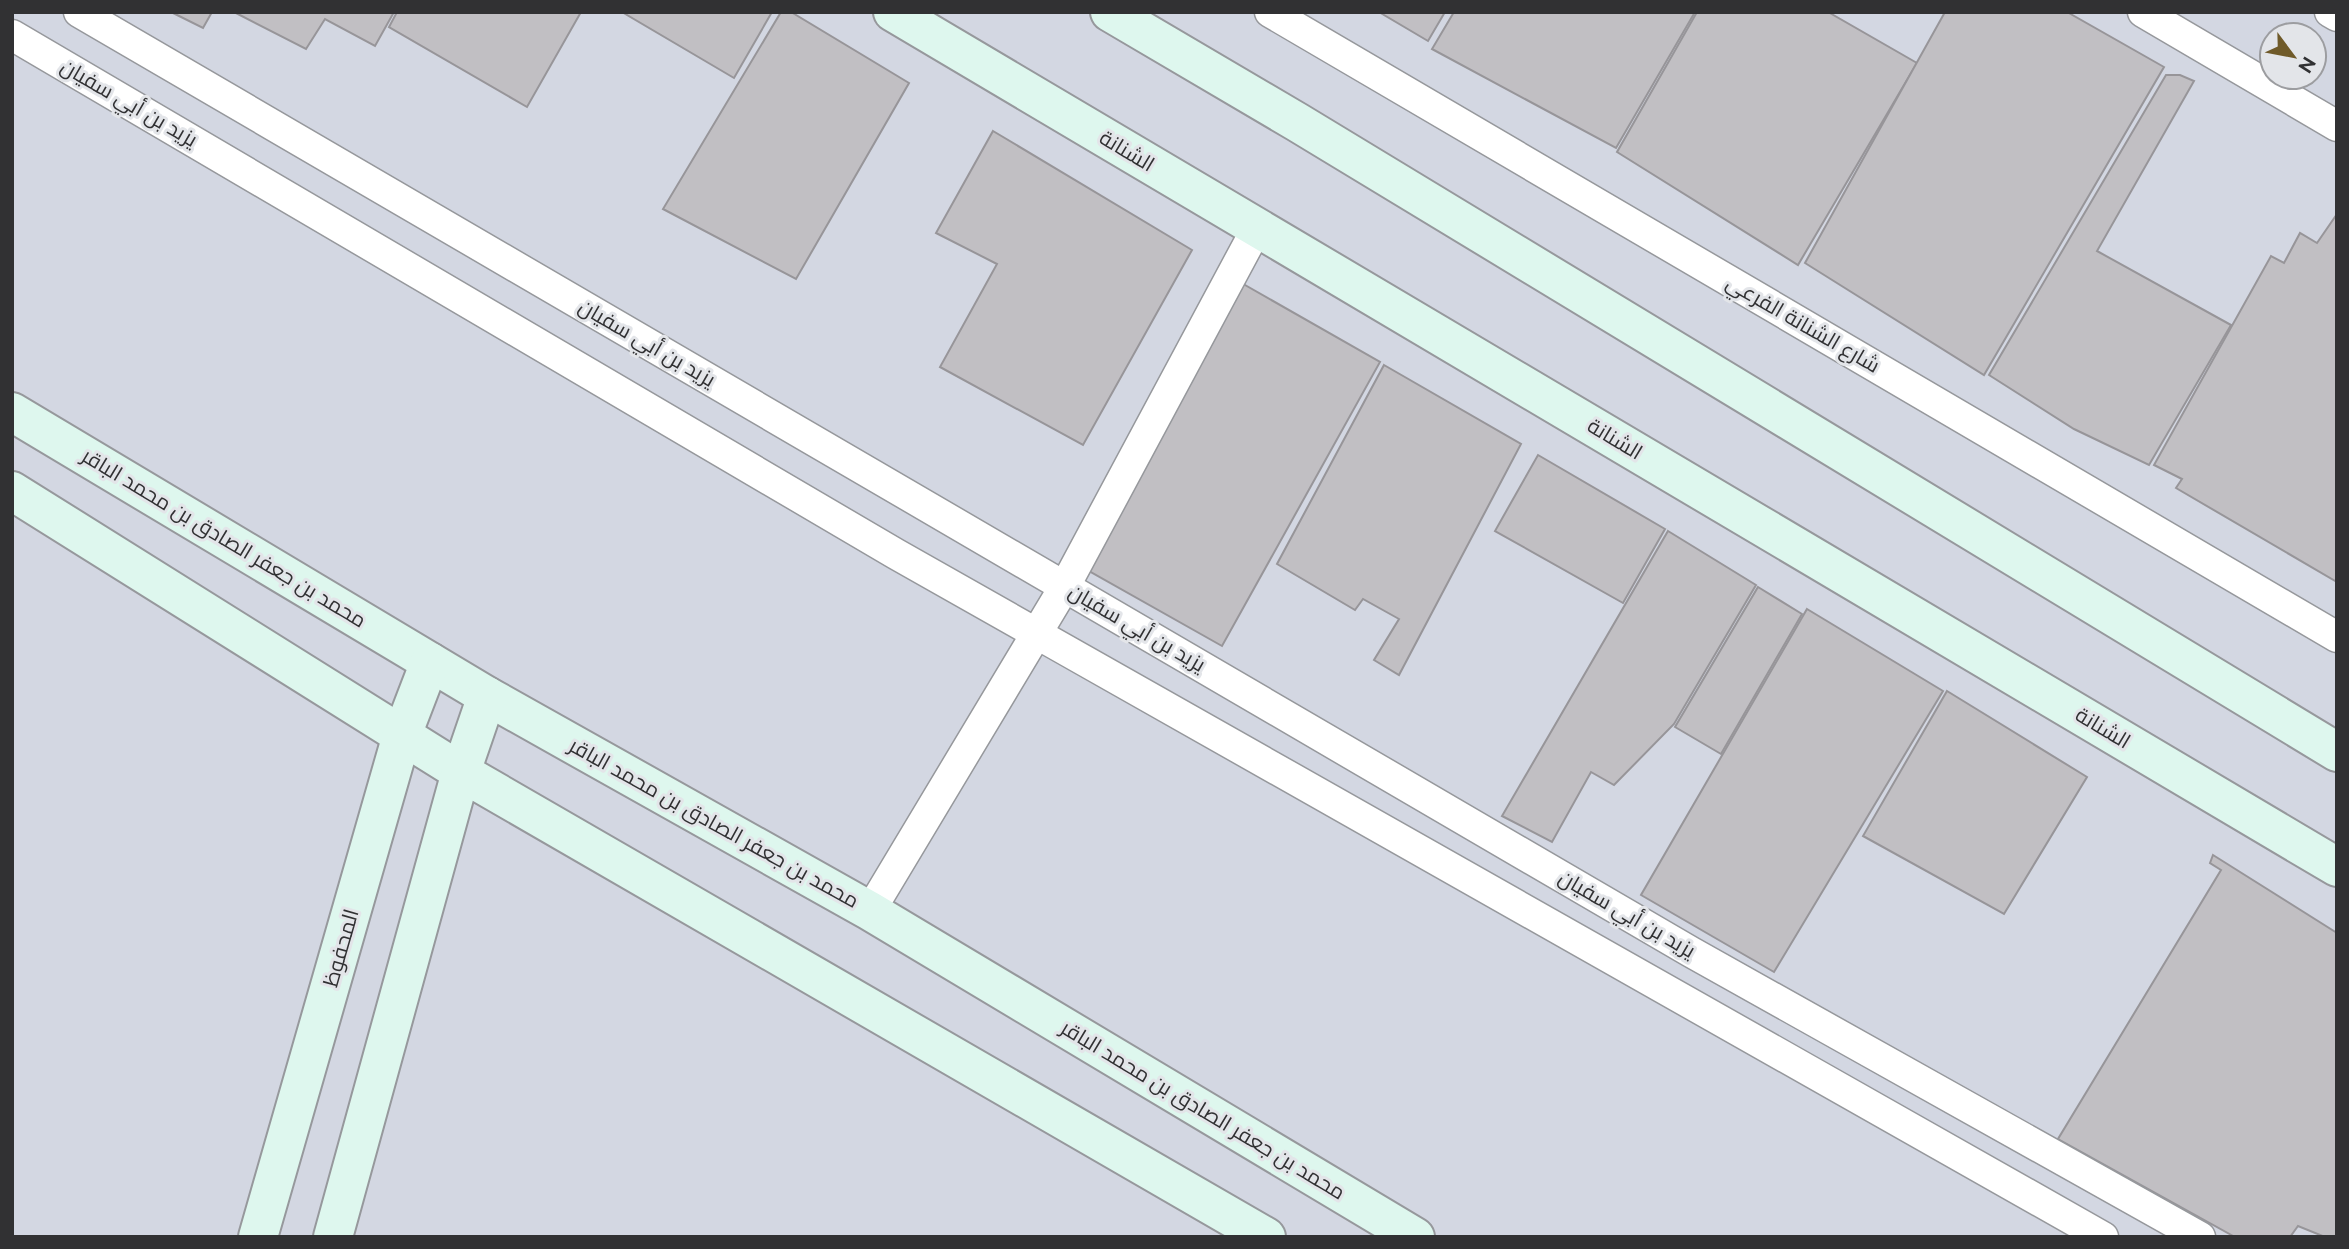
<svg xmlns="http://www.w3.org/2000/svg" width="2349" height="1249" font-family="Raleway,Cairo,sans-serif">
	<rect width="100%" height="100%" fill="#e3e5e9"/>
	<!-- built -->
	<path fill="#d3d7e2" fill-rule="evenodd" d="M12,12H2337V1237H12ZM2272,35H2314V77H2272Z"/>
	<!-- building -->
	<g fill="#c1bfc3" stroke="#979599" stroke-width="2">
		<polygon points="171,12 212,12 203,28"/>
		<polygon points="234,12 394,12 375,46 325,19 306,49"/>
		<polygon points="397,12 581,12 527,107 389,27"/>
		<polygon points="622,12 772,12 734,78"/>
		<polygon points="781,12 791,12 909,83 796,279 663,209"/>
		<polygon points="1379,12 1445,12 1428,41"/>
		<polygon points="1454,12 1695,12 1616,148 1432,49"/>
		<polygon points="1697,12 1828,12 1917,63 1798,265 1617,152"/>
		<polygon points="1945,12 2067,12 2164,67 1984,375 1805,263"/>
		<polygon points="2166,75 2180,75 2194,81 2097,251 2231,325 2149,465 2074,429 1989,375"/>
		<polygon points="993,131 1192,250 1083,445 940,367 997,264 936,233"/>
		<polygon points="2337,214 2337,582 2176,488 2182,479 2154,465 2271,256 2284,263 2300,233 2317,243"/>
		<polygon points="1238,281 1380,362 1222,646 1082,567"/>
		<polygon points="1384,365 1521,444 1399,675 1374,660 1399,619 1363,599 1355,610 1277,564"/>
		<polygon points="1538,455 1665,529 1623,603 1495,531"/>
		<polygon points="1668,531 1756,585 1674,724 1614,785 1591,772 1552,842 1502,816"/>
		<polygon points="1758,587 1802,614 1721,754 1675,727"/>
		<polygon points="1807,609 1943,691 1774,972 1641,895"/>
		<polygon points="1947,691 2087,777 2004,914 1863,836"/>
		<polygon points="2213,855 2337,933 2337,1237 2325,1237 2298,1226 2290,1237 2235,1237 2058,1139 2221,870 2210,863"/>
	</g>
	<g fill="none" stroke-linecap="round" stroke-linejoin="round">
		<!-- street casing -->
		<g stroke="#96989c" stroke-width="33">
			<g id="street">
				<polyline points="79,12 1691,952 2200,1237"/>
				<polyline points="1270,12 2337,637"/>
				<polyline points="2143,12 2337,126"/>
				<polyline points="2330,12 2337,16"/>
				<polyline points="12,35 896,554 2103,1237"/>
				<polyline points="870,911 1065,586 1257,228"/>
			</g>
		</g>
		<!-- secondary casing -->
		<g stroke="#96989c" stroke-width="42">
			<g id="secondary">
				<polyline points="893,12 2337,867"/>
				<polyline points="1110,12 1297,122 2337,752"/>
				<polyline points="12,412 487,696 870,911 1415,1237"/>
				<polyline points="12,491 461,772 1266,1237"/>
				<polyline points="258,1237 402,735 430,662"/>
				<polyline points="333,1237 461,772 487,696"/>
			</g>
		</g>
		<!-- street -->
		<use href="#street" stroke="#fff" stroke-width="30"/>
		<!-- secondary -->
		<use href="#secondary" stroke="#def7ee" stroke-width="38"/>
	</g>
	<g text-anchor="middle" stroke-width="6" stroke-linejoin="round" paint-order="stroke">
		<!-- street labels -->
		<g font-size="21" fill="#313133" stroke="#e3e5e9">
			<text transform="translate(129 103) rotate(30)" y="7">يزيد بن أبي سفيان</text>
			<text transform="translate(1127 151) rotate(31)" y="7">الشنانة</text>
			<text transform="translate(1803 324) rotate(30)" y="7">شارع الشنانة الفرعي</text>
			<text transform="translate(647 343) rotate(30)" y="7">يزيد بن أبي سفيان</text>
			<text transform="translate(1615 439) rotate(31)" y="7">الشنانة</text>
			<text transform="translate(224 538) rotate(31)" y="7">محمد بن جعفر الصادق بن محمد الباقر</text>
			<text transform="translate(1137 628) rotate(30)" y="7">يزيد بن أبي سفيان</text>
			<text transform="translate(2103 728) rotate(31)" y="7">الشنانة</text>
			<text transform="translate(714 823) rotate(29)" y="7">محمد بن جعفر الصادق بن محمد الباقر</text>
			<text transform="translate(1627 914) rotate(30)" y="7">يزيد بن أبي سفيان</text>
			<text transform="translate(341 948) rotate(-74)" y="7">المحفوظ</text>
			<text transform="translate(1203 1110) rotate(31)" y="7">محمد بن جعفر الصادق بن محمد الباقر</text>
		</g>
	</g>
	<!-- border -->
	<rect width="2349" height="1249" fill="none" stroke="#313133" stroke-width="28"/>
	<!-- north arrow -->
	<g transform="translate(2293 56) rotate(122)"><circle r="33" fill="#e3e5e9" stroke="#9c9da0" stroke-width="2"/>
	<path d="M0-5L12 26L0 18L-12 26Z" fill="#6f5a29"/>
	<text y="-10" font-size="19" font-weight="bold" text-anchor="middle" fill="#313133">N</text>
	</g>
</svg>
